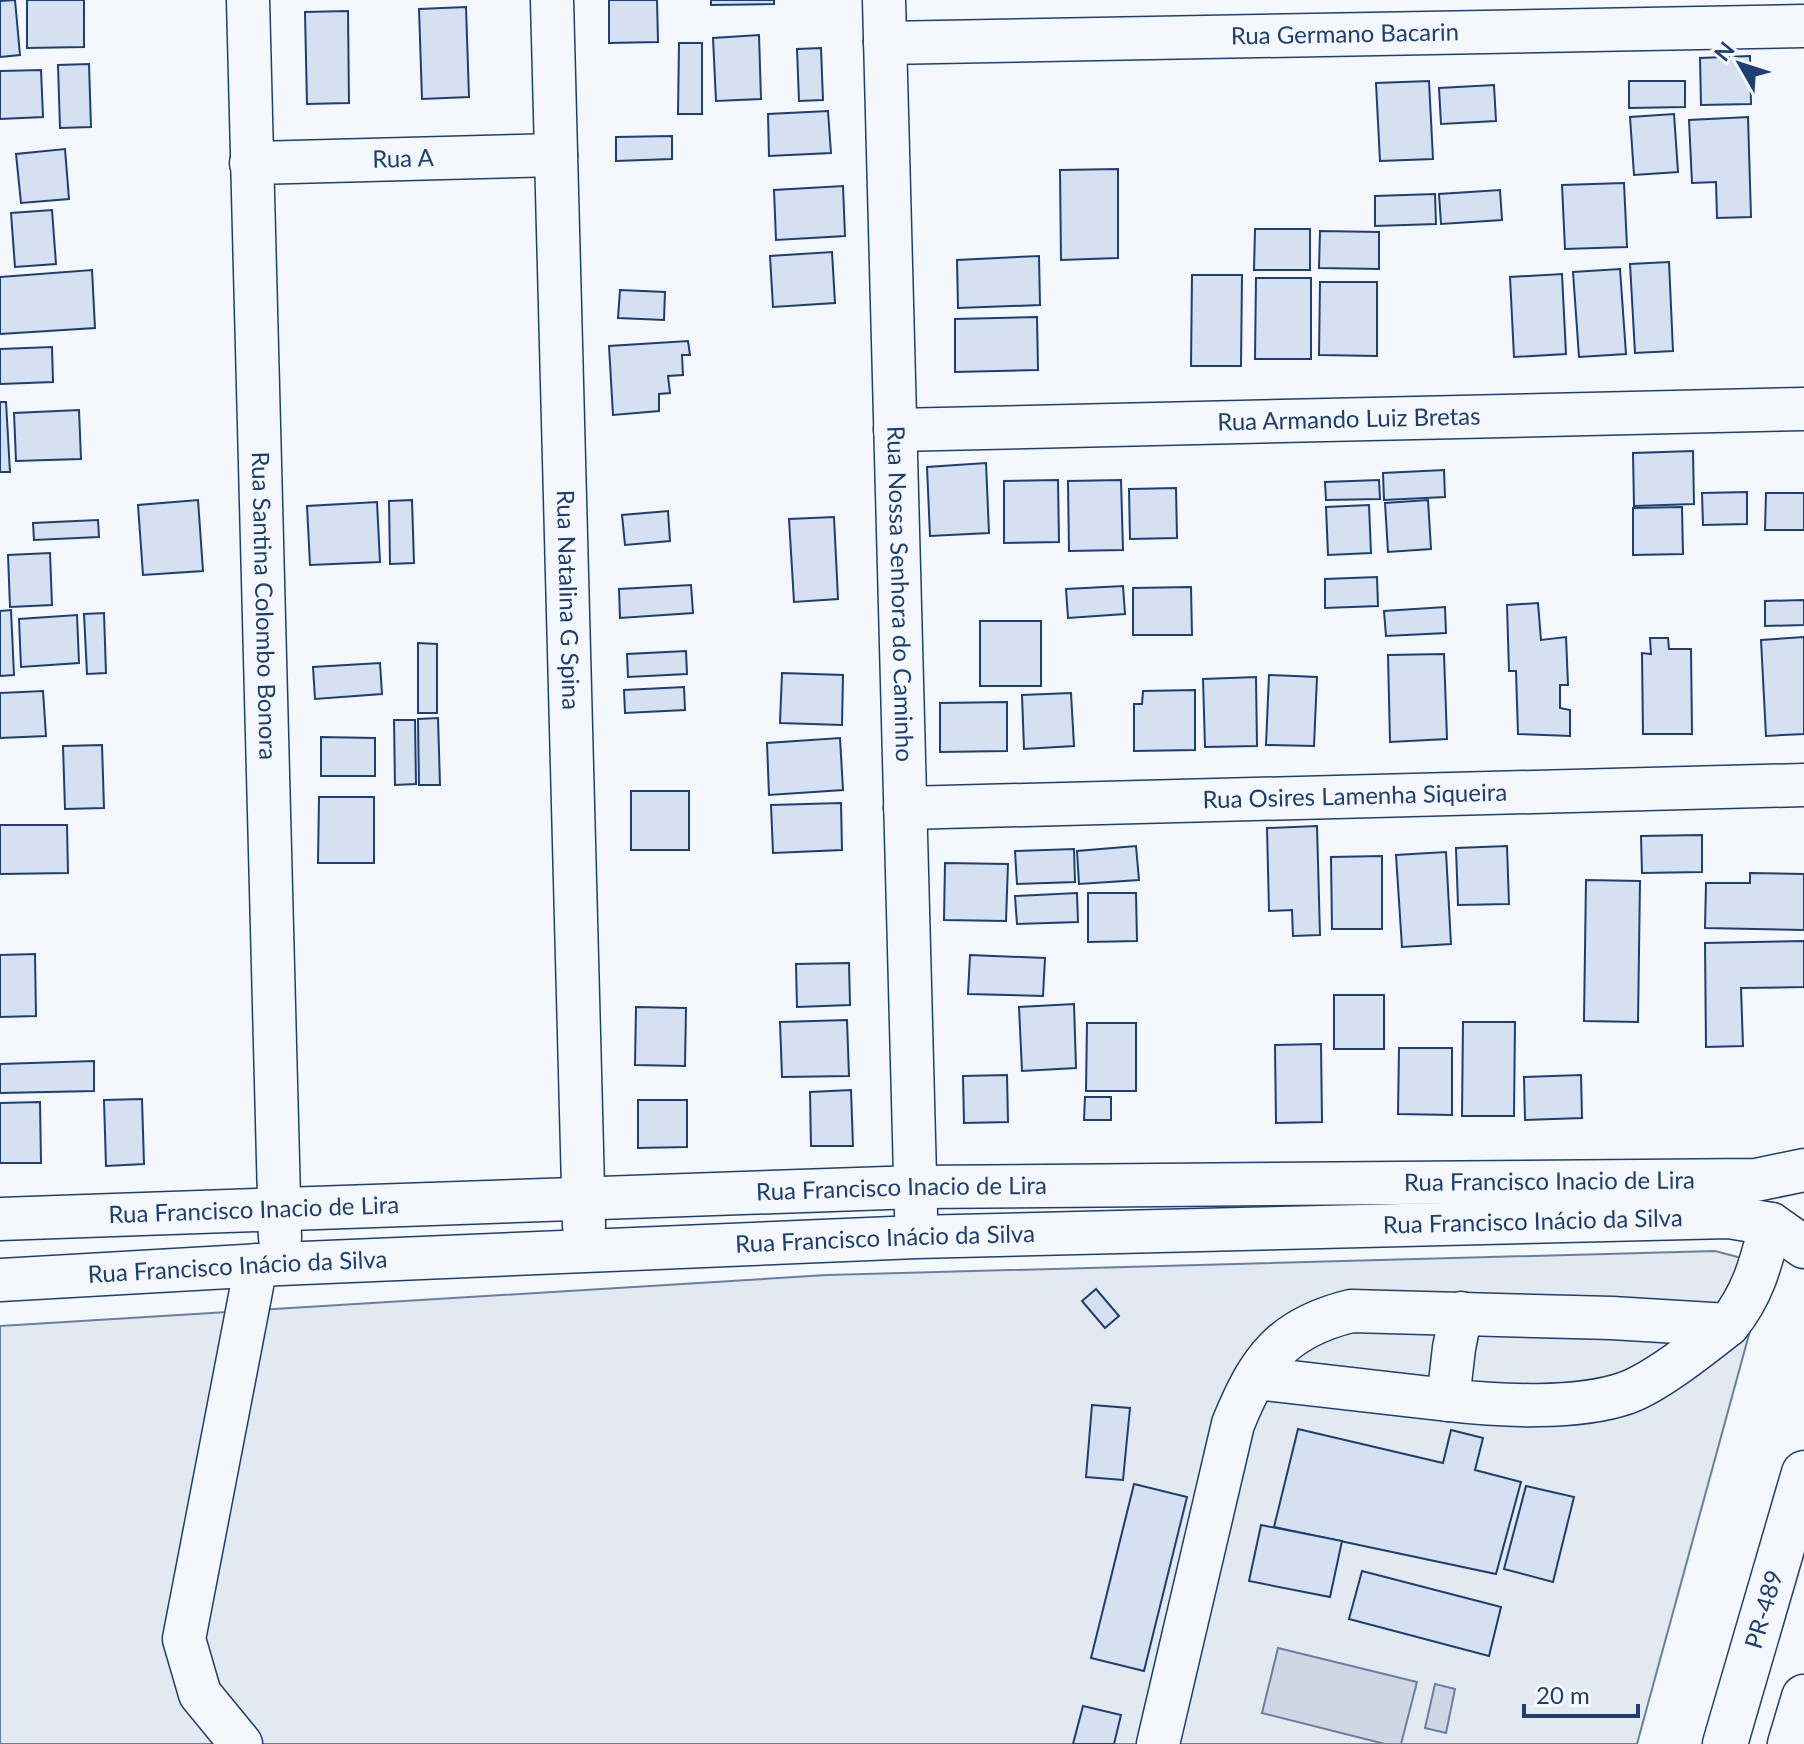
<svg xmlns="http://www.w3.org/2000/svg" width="1804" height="1744" font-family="Lato,sans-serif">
	<rect width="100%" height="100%" fill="#f4f7fb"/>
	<!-- green -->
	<polygon fill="#e3e9f0" stroke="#687fa3" stroke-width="2" points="1715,1251 1768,1265 1637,1744 0,1744 0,1326 827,1275"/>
	<!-- water -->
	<g fill="#cfd7e4" stroke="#687fa3" stroke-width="2">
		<polygon points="1278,1648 1417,1682 1401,1744 1385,1744 1262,1713"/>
		<polygon points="1435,1684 1455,1689 1446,1733 1425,1728"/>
	</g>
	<!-- building -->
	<g fill="#d5e0f0" stroke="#1d3f73" stroke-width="2">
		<polygon points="15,0 20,55 0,57 0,1"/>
		<polygon points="27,0 84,0 84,47 27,48"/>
		<polygon points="609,0 657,0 658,42 609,43"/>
		<polygon points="711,0 774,0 774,4 711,5"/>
		<polygon points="466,7 469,97 422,99 419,9"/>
		<polygon points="348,11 349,103 307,104 305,12"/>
		<polygon points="759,35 761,99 716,101 713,38"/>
		<polygon points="679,43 702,43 702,114 678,114"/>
		<polygon points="821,48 823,100 799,101 797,49"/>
		<polygon points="1750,56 1751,104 1701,105 1700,58"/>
		<polygon points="89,64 91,127 60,128 58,65"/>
		<polygon points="41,70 43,117 0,119 0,71"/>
		<polygon points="1429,81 1433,159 1380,161 1376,83"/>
		<polygon points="1629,81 1685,81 1685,107 1629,108"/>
		<polygon points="1494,85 1496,121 1441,124 1439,88"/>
		<polygon points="828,111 831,153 769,156 768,114"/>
		<polygon points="1674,114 1678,172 1634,175 1630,117"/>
		<polygon points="1748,117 1751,217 1717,218 1716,182 1692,183 1689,120"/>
		<polygon points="672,136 672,159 616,161 616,137"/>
		<polygon points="65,149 69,199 21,203 16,154"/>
		<polygon points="1118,169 1118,258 1061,260 1060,170"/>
		<polygon points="1624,183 1627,247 1565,249 1562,185"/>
		<polygon points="843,186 845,236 776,240 774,190"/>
		<polygon points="1500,190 1502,220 1441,224 1439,194"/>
		<polygon points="1435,194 1436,224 1375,226 1375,196"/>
		<polygon points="52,210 56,264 15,267 11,213"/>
		<polygon points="1255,229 1310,229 1310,270 1254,270"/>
		<polygon points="1320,231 1379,232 1379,269 1319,268"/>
		<polygon points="832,252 835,303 773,307 770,256"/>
		<polygon points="1039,256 1040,305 958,308 957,260"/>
		<polygon points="1669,262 1673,351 1635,353 1630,264"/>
		<polygon points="1620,269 1626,354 1579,357 1573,272"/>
		<polygon points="92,270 95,328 0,334 0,277"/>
		<polygon points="1562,274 1566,354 1514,357 1510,277"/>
		<polygon points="1192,275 1242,275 1241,366 1191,366"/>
		<polygon points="1256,278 1311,278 1311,359 1255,359"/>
		<polygon points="1320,282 1377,282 1377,356 1319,355"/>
		<polygon points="620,290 665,292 664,320 618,318"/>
		<polygon points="1037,317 1038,370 955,372 955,319"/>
		<polygon points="688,341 690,355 682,355 683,375 668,376 670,393 659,394 659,411 613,415 609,346"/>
		<polygon points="52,347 53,382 0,384 0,349"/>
		<polygon points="0,402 6,402 10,472 0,472"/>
		<polygon points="79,410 81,459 16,461 14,413"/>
		<polygon points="1693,451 1694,504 1634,506 1633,453"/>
		<polygon points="986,463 989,533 930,536 927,467"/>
		<polygon points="1444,470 1445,497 1384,500 1383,473"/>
		<polygon points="1058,480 1059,542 1004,543 1004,481"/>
		<polygon points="1121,480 1123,550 1069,551 1068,481"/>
		<polygon points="1379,480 1380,499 1326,500 1325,482"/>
		<polygon points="1176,488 1177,538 1130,539 1129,489"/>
		<polygon points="1747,492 1747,524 1703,525 1702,493"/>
		<polygon points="1766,493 1804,493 1804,530 1765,530"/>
		<polygon points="198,500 203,571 143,575 138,505"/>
		<polygon points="412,500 414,563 390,564 389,501"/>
		<polygon points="1428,500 1431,549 1388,552 1385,503"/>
		<polygon points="377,502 380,562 310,565 307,506"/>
		<polygon points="1369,505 1371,553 1328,555 1326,507"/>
		<polygon points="1682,507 1683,554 1633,555 1633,508"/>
		<polygon points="668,511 670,541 625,545 622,515"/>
		<polygon points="834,517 838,599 794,602 789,519"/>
		<polygon points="98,520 99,537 34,540 33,523"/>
		<polygon points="50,553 52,605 10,607 8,555"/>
		<polygon points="1377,577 1378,606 1325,608 1325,579"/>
		<polygon points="691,585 693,613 620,618 619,589"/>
		<polygon points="1123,586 1125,614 1068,618 1066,589"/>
		<polygon points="1191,587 1192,635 1133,635 1133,588"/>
		<polygon points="1804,600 1804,625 1765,626 1765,601"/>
		<polygon points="1538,603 1541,640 1566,637 1568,685 1560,685 1560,708 1570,710 1570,736 1518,734 1516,671 1509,671 1507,605"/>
		<polygon points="1445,607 1446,633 1386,636 1384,611"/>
		<polygon points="11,610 14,675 0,676 0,611"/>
		<polygon points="104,613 106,673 87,674 84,614"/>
		<polygon points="77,615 79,663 21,667 19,619"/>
		<rect x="980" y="621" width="61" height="65"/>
		<polygon points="1804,637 1804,734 1766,736 1761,640"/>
		<polygon points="1650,638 1668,638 1669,649 1691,649 1692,734 1643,734 1642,653 1651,654"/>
		<polygon points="418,643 437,644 437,713 418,713"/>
		<polygon points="686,651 687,674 628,677 627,654"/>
		<polygon points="1444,654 1447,739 1390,742 1388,655"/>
		<polygon points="380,663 382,694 315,699 313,667"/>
		<polygon points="782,673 843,675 842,725 780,723"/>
		<polygon points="1269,675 1317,677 1314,746 1266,745"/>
		<polygon points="1256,677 1257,746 1205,747 1203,679"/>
		<polygon points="684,687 685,710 625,713 624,690"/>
		<polygon points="1195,690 1195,750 1134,751 1134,704 1142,704 1143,691"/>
		<polygon points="43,691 46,736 0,738 0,693"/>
		<polygon points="1071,693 1074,746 1024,749 1022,695"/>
		<polygon points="1007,702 1007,751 940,752 940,703"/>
		<polygon points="438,718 440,785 419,785 418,719"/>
		<polygon points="394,720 415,720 416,784 395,785"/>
		<polygon points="321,737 375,738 375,776 321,776"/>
		<polygon points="840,738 843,790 769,795 767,743"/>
		<polygon points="102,745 104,808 65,809 63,746"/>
		<rect x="631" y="791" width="58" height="59"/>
		<polygon points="319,797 374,797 374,863 318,863"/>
		<polygon points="841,803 842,850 773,853 771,805"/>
		<polygon points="0,825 67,825 68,873 0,874"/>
		<polygon points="1317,826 1320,935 1293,936 1292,910 1269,911 1267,828"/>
		<polygon points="1702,835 1702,872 1642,873 1641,836"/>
		<polygon points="1136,846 1139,880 1079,884 1077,851"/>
		<polygon points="1507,846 1509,904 1458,905 1456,848"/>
		<polygon points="1074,849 1075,882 1017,884 1015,851"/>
		<polygon points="1446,852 1451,944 1402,947 1396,855"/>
		<polygon points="1382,856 1382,929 1332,929 1331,857"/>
		<polygon points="945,863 1008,864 1006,921 944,920"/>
		<polygon points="1750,873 1804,874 1804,930 1705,928 1706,883 1750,883"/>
		<polygon points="1586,880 1640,881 1638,1022 1584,1021"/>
		<polygon points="1077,893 1078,922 1017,924 1015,896"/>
		<polygon points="1088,893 1136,893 1137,941 1088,942"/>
		<polygon points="1804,941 1804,987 1741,988 1743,1046 1706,1047 1705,943"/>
		<polygon points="35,954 36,1016 0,1017 0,955"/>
		<polygon points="970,955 1045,958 1043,996 968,994"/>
		<polygon points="849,963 850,1005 797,1007 796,964"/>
		<rect x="1334" y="995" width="50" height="54"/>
		<polygon points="1074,1004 1076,1068 1022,1071 1019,1007"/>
		<polygon points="636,1007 686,1008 685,1066 635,1065"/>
		<polygon points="847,1020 849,1076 782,1077 780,1022"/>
		<polygon points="1463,1022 1515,1022 1514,1116 1462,1116"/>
		<polygon points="1087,1023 1136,1023 1136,1091 1086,1091"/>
		<polygon points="1321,1044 1322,1122 1276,1123 1275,1045"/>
		<polygon points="1399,1048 1452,1048 1452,1115 1398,1114"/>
		<polygon points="94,1061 94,1091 0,1093 0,1064"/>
		<polygon points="1007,1075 1008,1122 964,1123 963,1076"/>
		<polygon points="1581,1075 1582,1118 1525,1120 1524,1077"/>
		<polygon points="851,1090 853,1146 811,1146 810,1092"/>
		<polygon points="1085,1097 1111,1097 1111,1120 1084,1120"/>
		<polygon points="142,1099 144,1164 106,1166 104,1100"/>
		<polygon points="638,1100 687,1100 687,1147 638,1148"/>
		<polygon points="40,1102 41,1163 0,1163 0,1103"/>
		<polygon points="1096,1289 1119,1316 1105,1328 1082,1301"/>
		<polygon points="1092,1405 1130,1408 1123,1480 1086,1477"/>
		<polygon points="1298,1429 1443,1463 1451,1430 1483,1438 1475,1470 1521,1482 1496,1574 1274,1527"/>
		<polygon points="1134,1484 1187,1497 1144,1671 1091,1658"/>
		<polygon points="1526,1486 1574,1497 1553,1582 1504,1569"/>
		<polygon points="1261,1525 1342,1541 1330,1597 1249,1581"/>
		<polygon points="1362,1571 1501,1607 1489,1656 1349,1619"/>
		<polygon points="1083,1706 1121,1715 1114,1744 1073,1744"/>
	</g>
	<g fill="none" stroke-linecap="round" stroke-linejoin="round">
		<!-- minor casing -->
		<g stroke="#1d3f73" stroke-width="45">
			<g id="minor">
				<path id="s1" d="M248,0L280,1238"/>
				<path id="s2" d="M552,0L584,1226"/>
				<path id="s3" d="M884,0L916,1214"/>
				<path id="s4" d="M885,43L1804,26"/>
				<path id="s5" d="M251,163L556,155"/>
				<path id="s6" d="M895,430L1804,409"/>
				<path id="s7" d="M905,808L1804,785"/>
				<path id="s8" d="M0,1219L916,1187L1756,1180L1804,1170"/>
				<path id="s9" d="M0,1280L280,1264L916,1237L1729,1217L1771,1224L1804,1247"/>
				<path d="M1461,1313L1454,1348L1448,1400C1499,1406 1577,1410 1626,1393C1658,1381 1701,1346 1728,1325"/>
				<polyline points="1255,1378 1448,1400"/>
				<polyline points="241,1744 200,1694 184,1639 256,1265"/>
				<path d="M1158,1744L1233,1424C1259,1360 1282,1328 1351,1311L1612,1318L1728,1325C1754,1293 1761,1262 1771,1224"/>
			</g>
		</g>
		<!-- major casing -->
		<g stroke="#1d3f73" stroke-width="47">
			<g id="major">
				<path id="s10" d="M1725,1744L1804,1473"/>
				<polyline points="1790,1744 1804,1697"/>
			</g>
		</g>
		<!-- minor -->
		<use href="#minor" stroke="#f4f7fb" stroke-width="42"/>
		<!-- major -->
		<use href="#major" stroke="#f4f7fb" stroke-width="44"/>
	</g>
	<g text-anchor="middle" stroke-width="6" stroke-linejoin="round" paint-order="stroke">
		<!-- street labels -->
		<g font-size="24" fill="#1d3f73" stroke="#f4f7fb">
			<text dy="8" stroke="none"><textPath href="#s4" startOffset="460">Rua Germano Bacarin</textPath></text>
			<text dy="8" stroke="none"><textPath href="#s5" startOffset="152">Rua A</textPath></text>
			<text dy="8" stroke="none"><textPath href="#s6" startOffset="454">Rua Armando Luiz Bretas</textPath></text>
			<text dy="8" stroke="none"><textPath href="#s3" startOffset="594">Rua Nossa Senhora do Caminho</textPath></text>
			<text dy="8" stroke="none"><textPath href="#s2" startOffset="600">Rua Natalina G Spina</textPath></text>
			<text dy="8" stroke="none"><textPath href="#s1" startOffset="606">Rua Santina Colombo Bonora</textPath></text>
			<text dy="8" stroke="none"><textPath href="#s7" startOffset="450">Rua Osires Lamenha Siqueira</textPath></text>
			<text dy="8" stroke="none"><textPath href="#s8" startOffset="1550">Rua Francisco Inacio de Lira</textPath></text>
			<text dy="8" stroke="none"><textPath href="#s8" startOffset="902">Rua Francisco Inacio de Lira</textPath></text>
			<text dy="8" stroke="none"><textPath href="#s8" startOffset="254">Rua Francisco Inacio de Lira</textPath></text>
			<text dy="8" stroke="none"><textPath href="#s9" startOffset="1534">Rua Francisco Inácio da Silva</textPath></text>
			<text dy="8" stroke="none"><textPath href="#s9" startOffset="886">Rua Francisco Inácio da Silva</textPath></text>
			<text dy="8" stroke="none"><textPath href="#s9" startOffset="238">Rua Francisco Inácio da Silva</textPath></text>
			<text dy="8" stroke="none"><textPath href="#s10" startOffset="140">PR-489</textPath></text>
		</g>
	</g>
	<!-- north arrow -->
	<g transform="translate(1740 64) rotate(309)" stroke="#f4f7fb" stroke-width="6" paint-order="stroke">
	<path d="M0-6L14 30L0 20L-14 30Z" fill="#1d3f73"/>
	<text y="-12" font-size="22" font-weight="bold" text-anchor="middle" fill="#1d3f73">N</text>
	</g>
	<!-- scale -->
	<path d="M1524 1704v12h114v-12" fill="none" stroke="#1d3f73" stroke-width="4"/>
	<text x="1536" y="1704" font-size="24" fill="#1d3f73" stroke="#f4f7fb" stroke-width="6" paint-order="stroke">20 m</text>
</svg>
